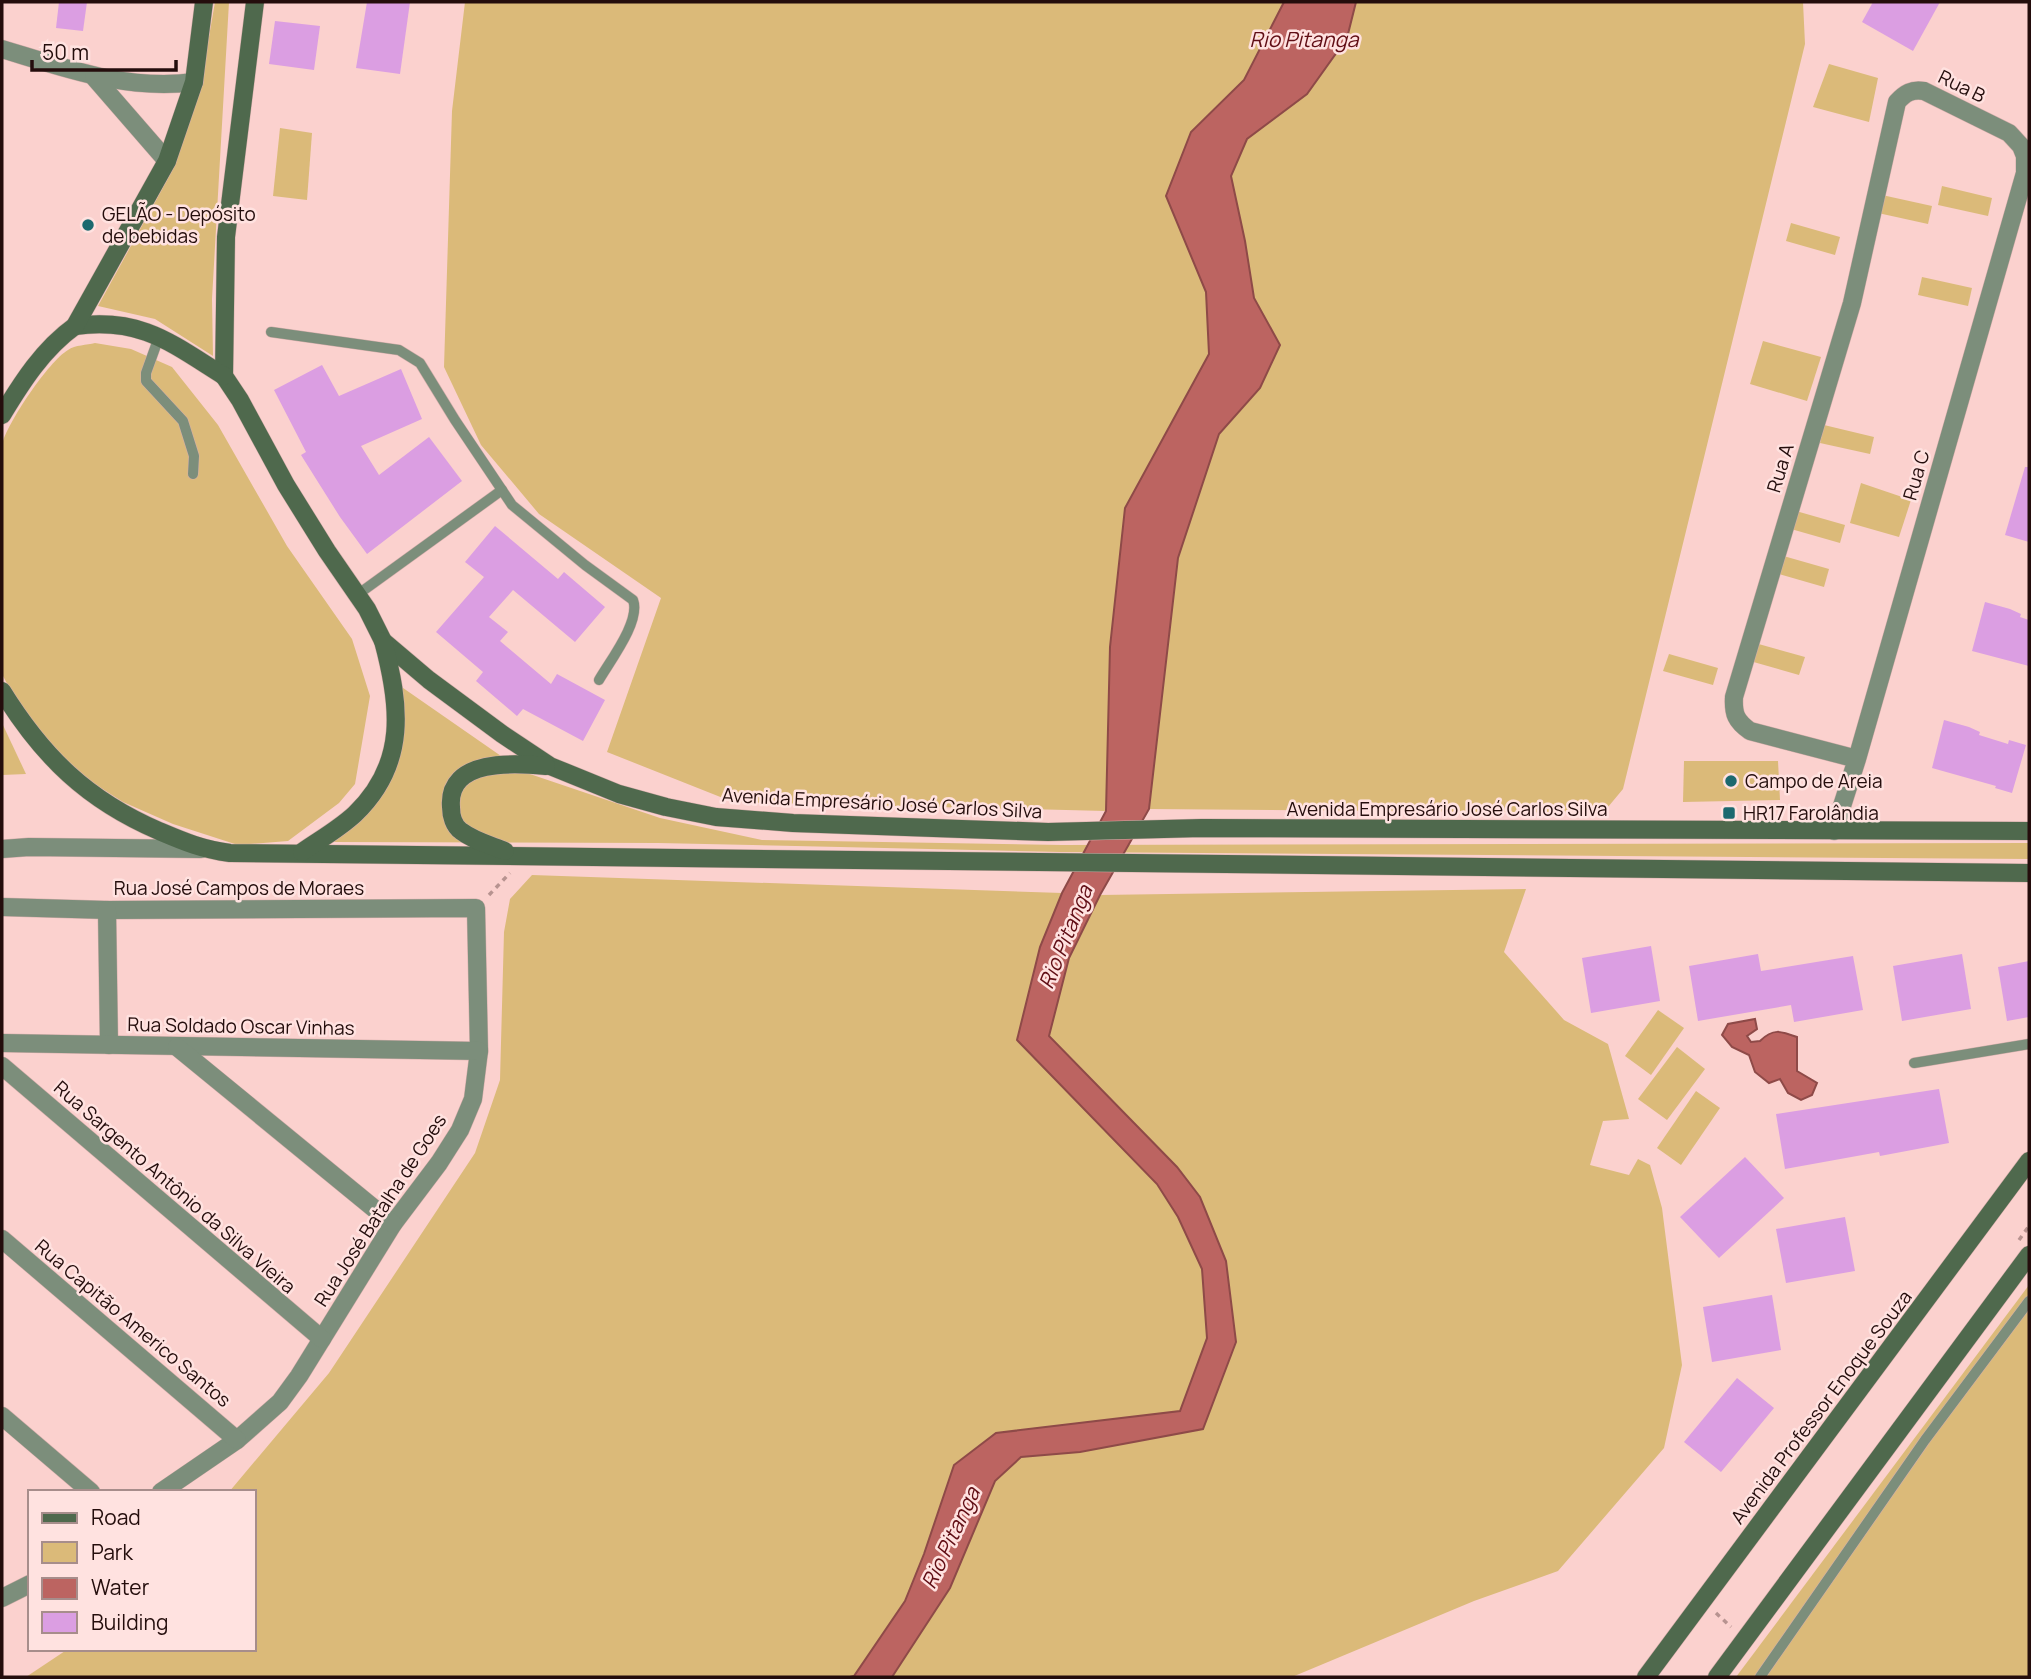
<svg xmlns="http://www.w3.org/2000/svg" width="2031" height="1679" font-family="Manrope,sans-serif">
	<rect width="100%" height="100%" fill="#fbd1ce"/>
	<!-- green -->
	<g fill="#dbba79">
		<polygon points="215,2 229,2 212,299 213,356 155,319 98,306 172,171 202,77"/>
		<polygon points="465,2 1284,2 1244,80 1191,132 1166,196 1206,292 1209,354 1125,508 1106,811 733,802 607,752 661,598 539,514 481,445 444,367 452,111"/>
		<polygon points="1356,2 1803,2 1805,44 1623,789 1603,813 1149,809 1178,558 1219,434 1260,388 1280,345 1254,299 1245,241 1231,176 1246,139 1307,94 1347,38"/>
		<polygon points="1829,64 1878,78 1869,122 1813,107"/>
		<polygon points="280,128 312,133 307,200 273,196"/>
		<polygon points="1942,186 1992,198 1988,216 1938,205"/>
		<polygon points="1882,195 1932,206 1928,224 1878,213"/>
		<polygon points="1791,223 1840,237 1835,255 1786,241"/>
		<polygon points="1922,277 1972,288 1968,306 1918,295"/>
		<polygon points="1763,341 1821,357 1807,401 1750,384"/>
		<path d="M95,343L131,349L172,367L218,425L287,546L352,639L370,696L355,784L339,803L288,841L238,845L173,824L123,802L79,774L26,720L2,674V445C7,423 49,361 68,350C75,345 87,345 95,343Z"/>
		<polygon points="1824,425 1874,437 1870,454 1820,443"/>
		<polygon points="1861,483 1911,500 1899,537 1850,523"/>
		<polygon points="1796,511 1845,525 1840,543 1791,529"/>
		<polygon points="1780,555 1829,569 1824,587 1775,573"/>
		<polygon points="1755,643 1805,657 1799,675 1750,661"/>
		<polygon points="1669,654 1718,668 1713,685 1663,671"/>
		<polygon points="393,681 524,772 660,818 762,840 1062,845 2029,843 2029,859 1060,852 658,843 332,842 380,789"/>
		<polygon points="2,723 26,774 2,775"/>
		<polygon points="1684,761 1778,761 1780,800 1683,802"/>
		<polygon points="532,875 1062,893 1040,947 1018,1040 1157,1184 1178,1217 1202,1269 1207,1337 1180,1411 996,1433 924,1554 905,1601 854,1676 850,1677 26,1677 68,1649 254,1649 254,1492 229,1492 329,1373 475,1153 500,1080 504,932 510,899"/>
		<polygon points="1526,889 1504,952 1564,1020 1608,1044 1629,1119 1603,1121 1590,1165 1629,1175 1638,1159 1650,1165 1662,1208 1682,1365 1664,1448 1558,1571 1474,1601 1292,1677 892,1677 950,1588 995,1481 1022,1457 1080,1452 1203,1429 1236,1342 1177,1167 1049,1036 1069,958 1100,895"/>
		<polygon points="1658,1010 1684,1028 1651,1075 1625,1056"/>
		<polygon points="1677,1047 1705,1069 1667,1120 1638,1099"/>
		<polygon points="1696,1091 1720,1108 1681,1165 1657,1148"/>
		<polygon points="2029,1285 2029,1677 1736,1677"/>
	</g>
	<!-- water -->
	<g fill="#bc6461" stroke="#8e4a48" stroke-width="2">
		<polygon points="1284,2 1356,2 1347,38 1307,94 1247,139 1231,176 1245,241 1254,298 1280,345 1260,388 1219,434 1178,558 1149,809 1100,895 1069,958 1049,1036 1177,1167 1200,1197 1226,1261 1236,1342 1203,1429 1080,1452 1021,1457 995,1481 950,1588 892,1677 850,1677 854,1676 905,1601 924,1554 954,1465 996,1433 1180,1411 1207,1338 1202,1269 1178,1217 1157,1184 1017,1040 1040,947 1062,893 1106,811 1110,647 1125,508 1209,354 1206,292 1166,196 1191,132 1244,80"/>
		<path d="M1755,1019L1757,1029L1747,1036L1751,1042L1760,1041C1773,1028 1781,1031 1797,1037V1071L1817,1083L1812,1095L1801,1100L1788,1093L1780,1079L1769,1083L1755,1072L1749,1055L1732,1047L1722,1035L1728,1024Z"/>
	</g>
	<!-- building -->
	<g fill="#db9ee2">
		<polygon points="59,2 87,2 83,31 56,28"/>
		<polygon points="367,2 410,2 400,74 356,68"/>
		<polygon points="1873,2 1940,2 1913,51 1862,22"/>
		<polygon points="275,21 320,26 314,70 269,64"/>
		<polygon points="322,365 339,396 401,369 422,419 361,446 379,475 429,437 462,481 367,554 340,517 301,455 306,452 274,390"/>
		<polygon points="2025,467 2029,467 2029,542 2005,535"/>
		<polygon points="495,526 558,579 564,572 605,607 575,642 513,590 489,617 508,632 500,641 551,684 557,674 605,700 583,741 523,709 517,716 476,681 483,672 436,632 484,577 465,562"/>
		<polygon points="1985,602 2010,609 2021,614 2020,617 2029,620 2029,666 1972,651"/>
		<polygon points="1944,720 1969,727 1980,732 1979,735 2008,744 2009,740 2026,745 2012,793 1995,788 1996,786 1932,768"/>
		<polygon points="1651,946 1660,1001 1591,1013 1582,958"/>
		<polygon points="1758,954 1761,971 1853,956 1863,1010 1794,1022 1791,1005 1698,1021 1689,966"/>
		<polygon points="1962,954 1971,1009 1902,1021 1893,966"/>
		<polygon points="2029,961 2029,1017 2007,1021 1998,967"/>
		<polygon points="1939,1089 1949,1143 1880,1156 1879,1152 1785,1169 1776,1114"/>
		<polygon points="1745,1157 1784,1198 1719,1258 1680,1217"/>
		<polygon points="1845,1217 1855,1271 1786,1283 1776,1229"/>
		<polygon points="1772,1295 1781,1350 1712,1362 1703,1307"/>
		<polygon points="1737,1378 1774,1408 1721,1472 1684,1442"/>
	</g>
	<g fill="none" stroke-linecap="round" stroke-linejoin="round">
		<!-- service casing -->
		<g stroke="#d4aeab" stroke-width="11">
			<g id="service">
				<path d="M271,332L399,350L420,363L455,420L512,505L585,565L633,600C641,621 610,661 599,680"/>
				<polyline points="159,337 146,373 146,381 183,421 194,456 193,474"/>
				<polyline points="357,595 502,490"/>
				<polyline points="1914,1063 2029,1044"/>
				<polyline points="1760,1677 1925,1440 2029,1301"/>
			</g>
		</g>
		<!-- minor casing -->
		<g stroke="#d4aeab" stroke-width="19">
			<g id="minor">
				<path d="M2,49C65,68 127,91 194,82"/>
				<polyline points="94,77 167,161"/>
				<path d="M1834,831L1857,759L2025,173V156L2021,146L2009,133L1924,91C1912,89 1905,93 1897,102L1852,303L1734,697C1733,714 1736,721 1750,731L1857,759"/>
				<polyline points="2,907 107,910 476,908 479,1051 473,1099 460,1130 439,1163 393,1224 299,1376 280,1402 237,1440 161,1492"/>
				<polyline points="107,910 109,1045"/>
				<polyline points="2,1043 479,1051"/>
				<polyline points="177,1047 393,1224"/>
				<polyline points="2,1066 322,1339"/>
				<polyline points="2,1239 237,1440"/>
				<polyline points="2,1416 91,1492"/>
				<polyline points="2,1598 30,1584"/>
			</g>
		</g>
		<!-- tertiary casing -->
		<g stroke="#d4aeab" stroke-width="19">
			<polyline id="tertiary" points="2,849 29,847 201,849"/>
		</g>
		<!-- secondary casing -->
		<g stroke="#d4aeab" stroke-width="19">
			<g id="secondary">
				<polyline points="255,2 226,237 224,376 240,400 286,485 327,551 367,609 383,641 429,680 502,734 550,766 619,794 666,807 716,817 793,823 1048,832 1202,828 2029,831"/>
				<path d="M75,326C141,317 171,343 224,376"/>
				<path d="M2,415C22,382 43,349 75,326L167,161L194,82L204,2"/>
				<path d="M2,691C43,757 87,800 159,831C185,842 201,849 230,853L2029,873"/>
				<path d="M505,851C490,845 474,841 461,831C454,826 451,816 451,807C447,758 515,763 546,766"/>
				<path d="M302,852C319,840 339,829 355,814C408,763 400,704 383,641"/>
				<polyline points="1646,1677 2029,1161"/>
				<polyline points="1717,1677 2029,1255"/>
			</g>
		</g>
		<!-- path -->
		<g stroke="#b79390" stroke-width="3.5" stroke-dasharray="5 5" stroke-linecap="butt">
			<polyline points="489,895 510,873"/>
			<polyline points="2019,1240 2029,1226"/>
			<polyline points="1716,1613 1731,1627"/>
		</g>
		<!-- service -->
		<use href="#service" stroke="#7c8e7b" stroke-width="10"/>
		<!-- minor -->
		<use href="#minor" stroke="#7c8e7b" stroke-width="18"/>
		<!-- tertiary -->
		<use href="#tertiary" stroke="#7c8e7b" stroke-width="18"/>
		<!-- secondary -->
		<use href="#secondary" stroke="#4f694d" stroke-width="18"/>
	</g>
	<!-- markers -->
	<g fill="#1c696f" stroke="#ffe2e0" stroke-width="2.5">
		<circle cx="88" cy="225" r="7"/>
		<circle cx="1731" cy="781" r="7"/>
		<rect x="1722" y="806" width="14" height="14" rx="3.5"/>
	</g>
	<g text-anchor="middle" stroke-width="5" stroke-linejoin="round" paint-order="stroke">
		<!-- street labels -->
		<g font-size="19" fill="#240d0c" stroke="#ffe2e0">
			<text transform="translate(1962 86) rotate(26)" y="7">Rua B</text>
			<text transform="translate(1780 468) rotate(-73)" y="7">Rua A</text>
			<text transform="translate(1916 475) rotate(-74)" y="7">Rua C</text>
			<text transform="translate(882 803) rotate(3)" y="7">Avenida Empresário José Carlos Silva</text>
			<text x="1447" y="816">Avenida Empresário José Carlos Silva</text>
			<text x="239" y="895">Rua José Campos de Moraes</text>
			<text transform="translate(241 1026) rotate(1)" y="7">Rua Soldado Oscar Vinhas</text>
			<text transform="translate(175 1187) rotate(41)" y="7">Rua Sargento Antônio da Silva Vieira</text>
			<text transform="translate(380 1210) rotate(-57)" y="7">Rua José Batalha de Goes</text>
			<text transform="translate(133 1323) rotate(40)" y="7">Rua Capitão Americo Santos</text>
			<text transform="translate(1821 1407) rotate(-53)" y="7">Avenida Professor Enoque Souza</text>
		</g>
		<!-- poi labels -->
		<g font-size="19" fill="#240d0c" stroke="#ffe2e0" text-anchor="start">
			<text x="102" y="221">GELÃO - Depósito<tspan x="102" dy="22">de bebidas</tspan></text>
			<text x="1745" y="788">Campo de Areia</text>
			<text x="1743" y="820">HR17 Farolândia</text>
		</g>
		<!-- water labels -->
		<g font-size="21" font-style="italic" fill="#600d14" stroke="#ffe2e0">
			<text x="1304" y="47">Rio Pitanga</text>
			<text transform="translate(1066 937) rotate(-68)" y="7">Rio Pitanga</text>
			<text transform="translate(951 1538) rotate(-65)" y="7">Rio Pitanga</text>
		</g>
	</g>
	<!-- border -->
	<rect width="2031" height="1679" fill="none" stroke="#240d0c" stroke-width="7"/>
	<!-- legend -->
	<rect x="28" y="1490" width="228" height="161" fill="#ffe2e0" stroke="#a78d8b" stroke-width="2"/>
	<rect x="42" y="1513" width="35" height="10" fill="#4f694d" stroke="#a78d8b" stroke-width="2"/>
	<text x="91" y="1525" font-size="21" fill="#240d0c">Road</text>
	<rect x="42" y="1542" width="35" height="21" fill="#dbba79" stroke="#a78d8b" stroke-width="2"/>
	<text x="91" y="1560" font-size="21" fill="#240d0c">Park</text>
	<rect x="42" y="1578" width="35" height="21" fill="#bc6461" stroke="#a78d8b" stroke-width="2"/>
	<text x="91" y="1595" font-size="21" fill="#240d0c">Water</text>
	<rect x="42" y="1612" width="35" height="21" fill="#db9ee2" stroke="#a78d8b" stroke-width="2"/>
	<text x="91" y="1630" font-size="21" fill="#240d0c">Building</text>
	<!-- scale -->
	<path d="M32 60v10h144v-10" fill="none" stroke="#240d0c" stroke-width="3.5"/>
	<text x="42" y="60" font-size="21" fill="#240d0c" stroke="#ffe2e0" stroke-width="5" paint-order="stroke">50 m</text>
</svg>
